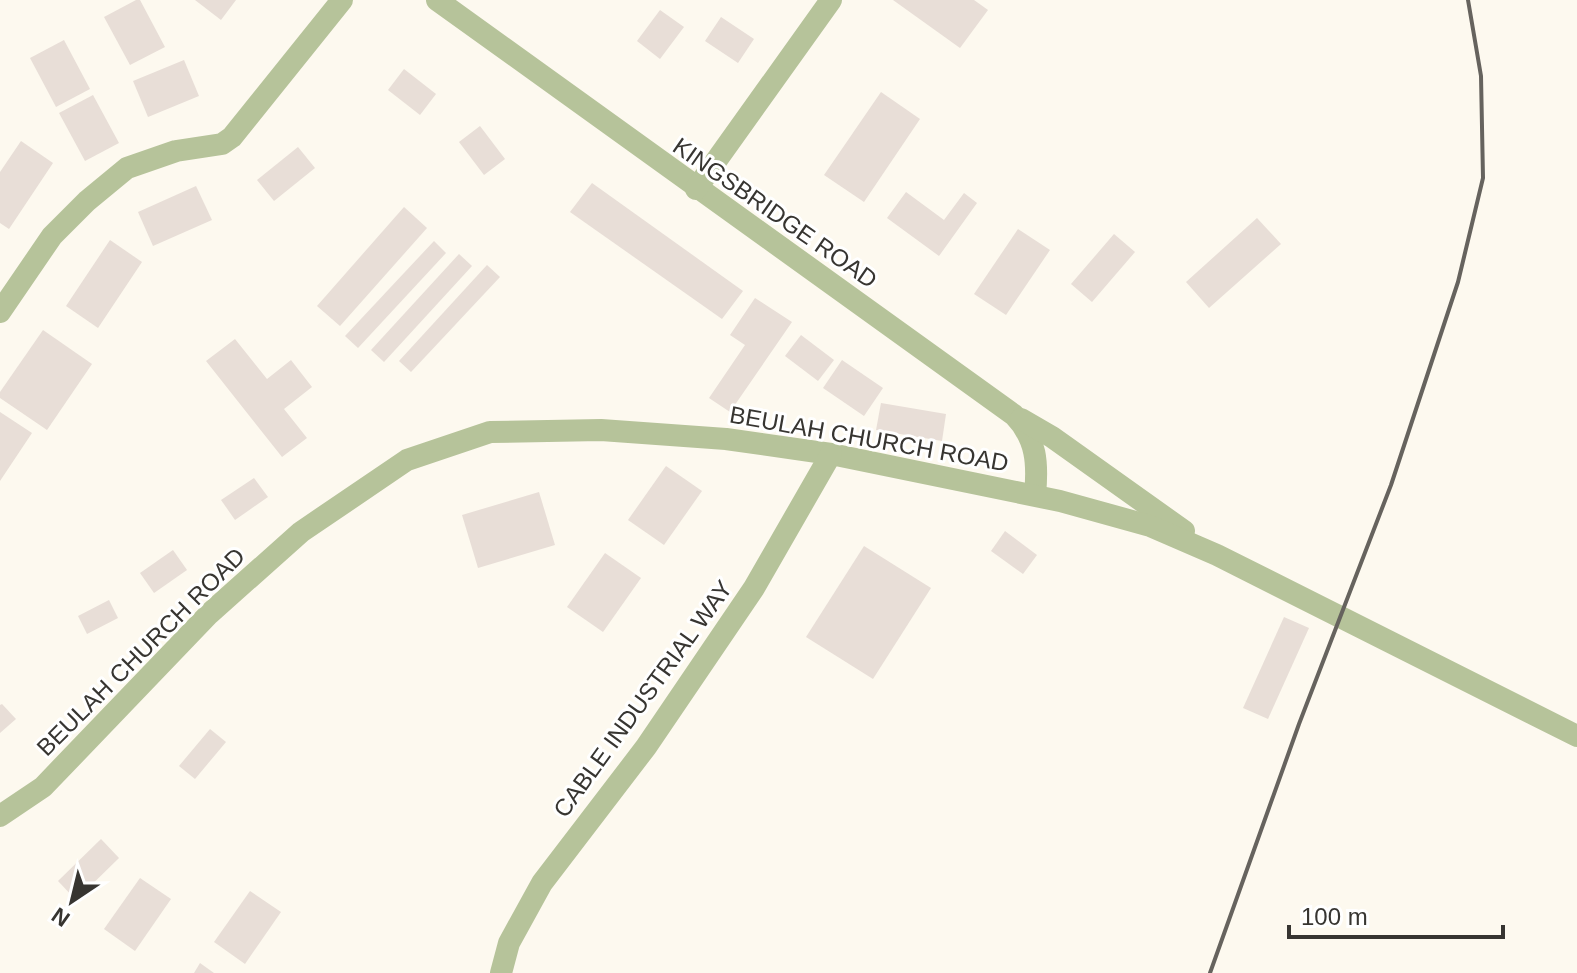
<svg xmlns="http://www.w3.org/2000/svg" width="1577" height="973" font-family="Arial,sans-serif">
	<rect width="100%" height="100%" fill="#fdf9ef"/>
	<!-- building -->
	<g fill="#e8ded7">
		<polygon points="136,0 140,0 165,47 130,65 104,17"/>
		<polygon points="195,0 236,0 221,20"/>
		<polygon points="893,0 974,0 988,10 960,48"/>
		<polygon points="660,10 684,27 660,59 637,41"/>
		<polygon points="721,17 754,39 738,63 705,41"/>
		<polygon points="64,40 90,89 56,107 30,58"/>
		<polygon points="184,60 199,96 148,117 133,81"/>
		<polygon points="404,69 436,94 420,115 388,90"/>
		<polygon points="881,92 920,119 864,202 824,175"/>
		<polygon points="93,95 119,143 85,161 59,113"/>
		<polygon points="480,126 505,159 484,175 459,142"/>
		<polygon points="21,141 53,163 9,229 0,223 0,172"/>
		<polygon points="298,147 315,168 274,201 257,180"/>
		<polygon points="592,183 743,291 722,319 570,212"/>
		<polygon points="196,186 212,220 153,246 138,212"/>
		<polygon points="906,192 944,220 964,193 977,203 939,256 887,218"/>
		<polygon points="404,207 427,228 340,326 317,306"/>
		<polygon points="1257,218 1281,244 1209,308 1186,282"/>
		<polygon points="1018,229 1050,250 1006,315 974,294"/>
		<polygon points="1114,234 1135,252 1092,302 1071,284"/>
		<polygon points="110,240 142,262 98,328 66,306"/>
		<polygon points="434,241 446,253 358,348 345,336"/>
		<polygon points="459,254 472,266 384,362 371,350"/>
		<polygon points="487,265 500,277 411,372 399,361"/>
		<polygon points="755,298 792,322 730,412 709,398 745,345 730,335"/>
		<polygon points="43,330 92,364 47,430 0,398 0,392"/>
		<polygon points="801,335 834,360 818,381 785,356"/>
		<polygon points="235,339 267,379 291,360 312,387 284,409 307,438 282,457 206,361"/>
		<polygon points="842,360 883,388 864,416 823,388"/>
		<polygon points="881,403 946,414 942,441 876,430"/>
		<polygon points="0,412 32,433 0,481"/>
		<polygon points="666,466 702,491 664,545 628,520"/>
		<polygon points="254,478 268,497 235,520 221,500"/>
		<polygon points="539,492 555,545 478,568 462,515"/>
		<polygon points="1005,531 1037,555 1023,574 991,551"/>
		<polygon points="864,546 931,588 873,679 806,637"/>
		<polygon points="173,550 187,570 154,593 140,573"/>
		<polygon points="605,553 641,578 603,632 567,607"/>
		<polygon points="109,600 118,618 87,634 78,616"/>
		<polygon points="1284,617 1309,628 1268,719 1243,708"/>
		<polygon points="2,704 16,719 0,733 0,705"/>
		<polygon points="210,729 226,742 195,779 179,766"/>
		<polygon points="101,839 119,858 76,900 58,881"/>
		<polygon points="140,878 171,899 135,951 104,929"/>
		<polygon points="250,891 281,912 245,964 214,942"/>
		<polygon points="200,963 214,973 194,973"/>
	</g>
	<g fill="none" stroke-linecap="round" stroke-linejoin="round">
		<!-- minor -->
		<g stroke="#b6c39a" stroke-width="22">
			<path d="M437,0L1014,415C1037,439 1038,464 1035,495"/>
			<polyline points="696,189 831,0"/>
			<polyline points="0,312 52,236 87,201 127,168 176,151 222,144 232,137 342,0"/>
			<polyline points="1021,419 1052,437 1184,531"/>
			<polyline points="0,816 43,787 209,614 301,532 407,460 490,432 601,430 726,439 831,454 1060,501 1150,526 1217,555 1577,736"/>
			<polyline points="501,973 509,943 542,883 646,747 754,588 831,454"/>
		</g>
		<!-- rail -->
		<polyline stroke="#66635e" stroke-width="4" points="1210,973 1299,724 1391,485 1458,282 1483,178 1481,76 1468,0"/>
	</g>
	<g text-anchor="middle" stroke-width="6" stroke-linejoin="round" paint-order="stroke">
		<!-- street labels -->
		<g font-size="24" fill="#373531" stroke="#fff">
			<text transform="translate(775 213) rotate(35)" y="8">KINGSBRIDGE ROAD</text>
			<text transform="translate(869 439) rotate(10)" y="8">BEULAH CHURCH ROAD</text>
			<text transform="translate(141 652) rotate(-45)" y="8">BEULAH CHURCH ROAD</text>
			<text transform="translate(643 699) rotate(-54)" y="8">CABLE INDUSTRIAL WAY</text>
		</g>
	</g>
	<!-- north arrow -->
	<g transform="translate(72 901) rotate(215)" stroke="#ffffff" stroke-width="6" paint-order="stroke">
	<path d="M0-6L14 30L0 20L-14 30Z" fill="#373531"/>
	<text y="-12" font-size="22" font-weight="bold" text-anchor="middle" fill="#373531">N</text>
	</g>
	<!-- scale -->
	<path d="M1289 925v12h214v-12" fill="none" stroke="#373531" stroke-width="4"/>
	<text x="1301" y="925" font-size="24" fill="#373531" stroke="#ffffff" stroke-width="6" paint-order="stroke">100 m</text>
</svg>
